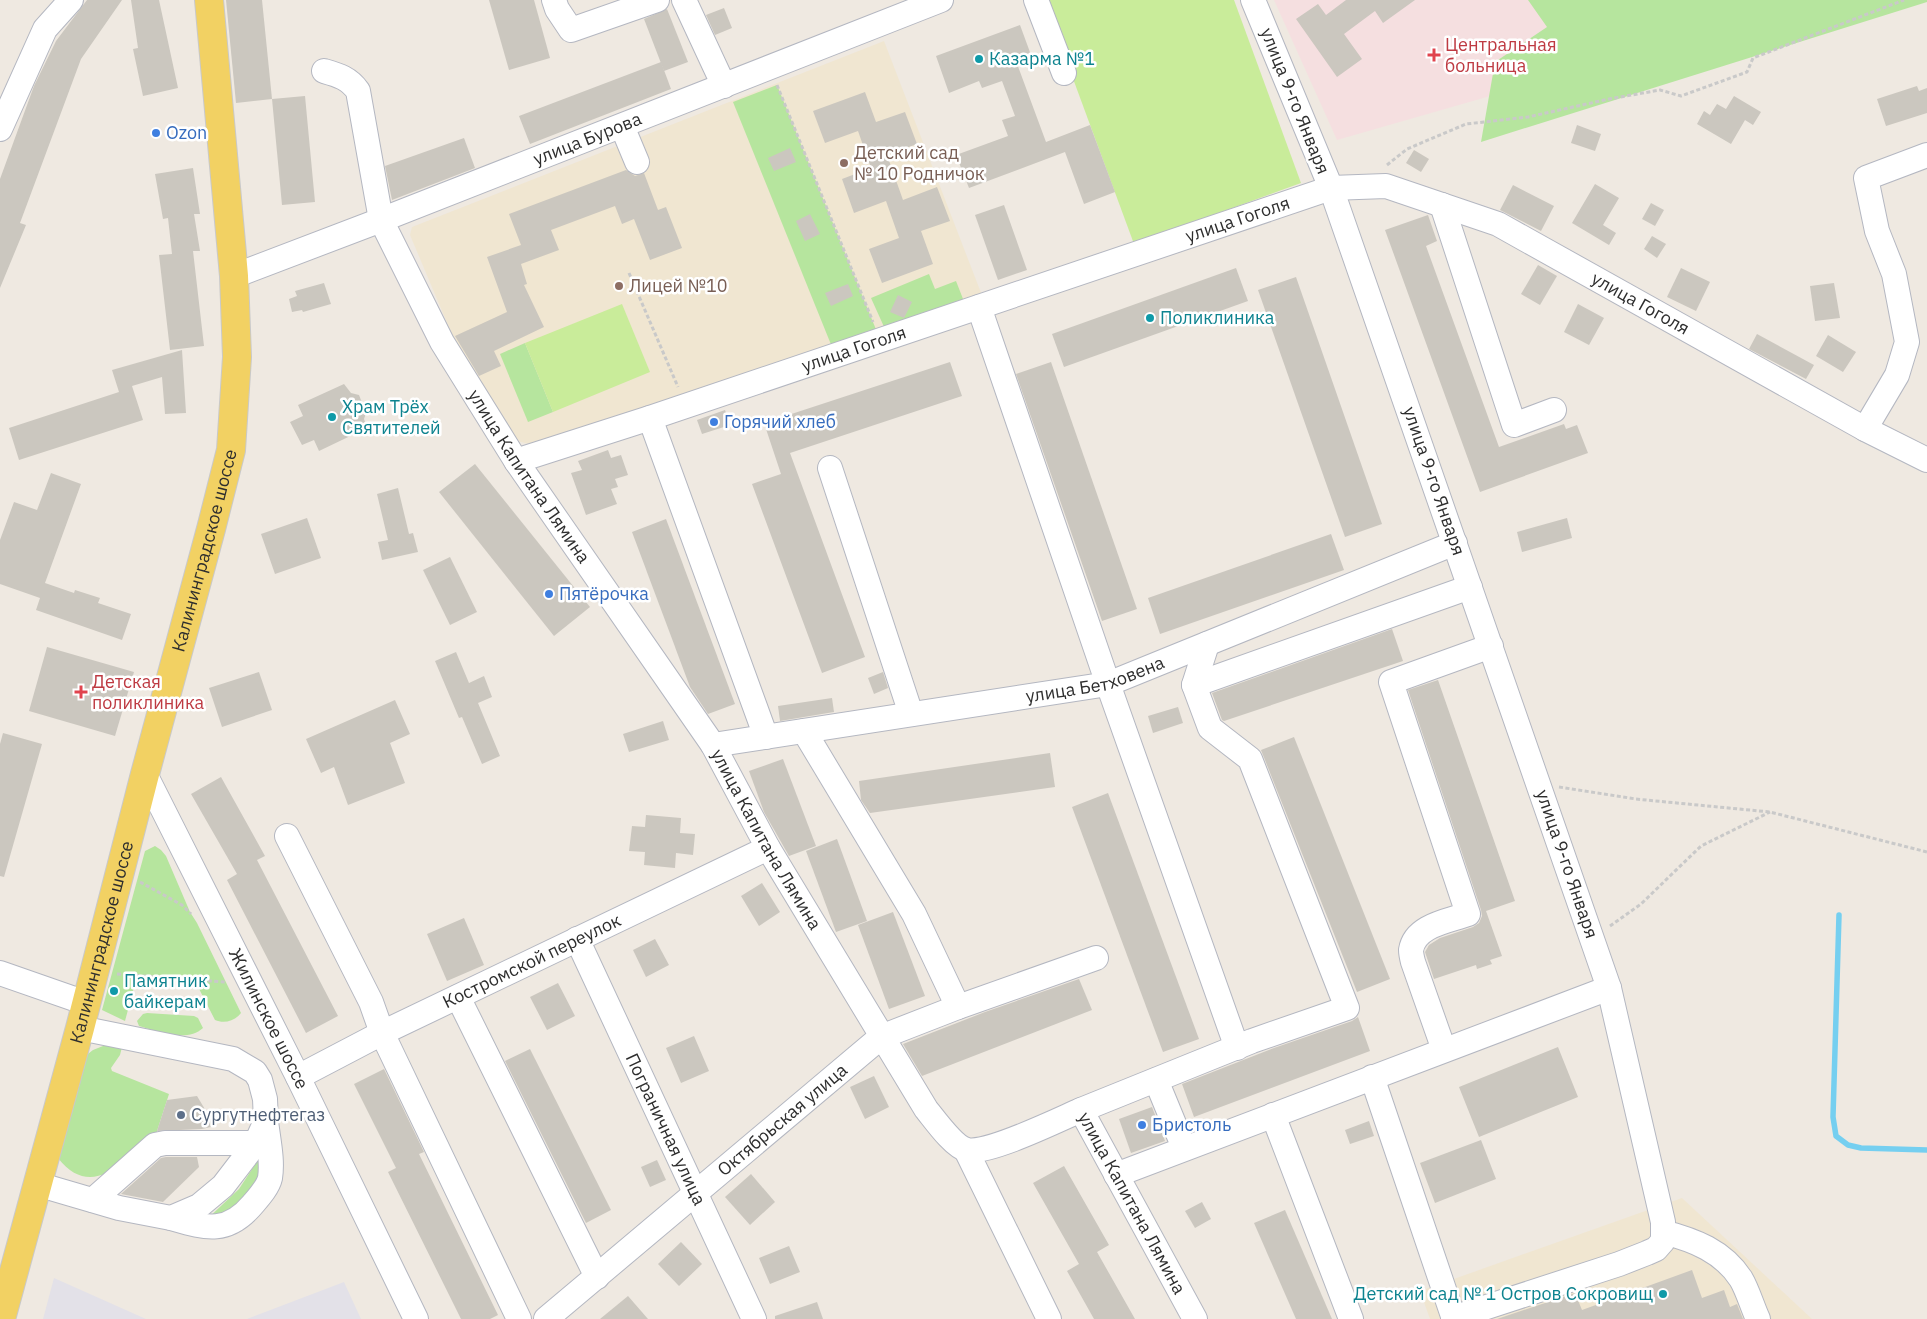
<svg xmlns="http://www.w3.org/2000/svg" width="1927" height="1319" font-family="'IBM Plex Sans',sans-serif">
	<rect width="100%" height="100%" fill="#efe9e1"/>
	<!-- industrial -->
	<g fill="#e3e1e8">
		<polygon points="54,1278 146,1319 43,1319"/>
		<polygon points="344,1282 361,1319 247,1319"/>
	</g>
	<!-- education -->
	<g fill="#f0e6d1">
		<polygon points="884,41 983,298 529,444 517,441 453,337 410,235 412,227"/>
		<polygon points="1682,1198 1812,1319 1430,1319 1420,1291"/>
	</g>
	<!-- medical -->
	<polygon fill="#f5dfe0" points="1274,0 1543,0 1567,74 1337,140"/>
	<!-- green -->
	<g fill="#b6e59e">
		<polygon points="1528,0 1927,0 1927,2 1481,142 1495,62 1547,27"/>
		<polygon points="777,85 877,332 832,347 733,102"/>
		<polygon points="929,274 935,289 956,281 965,304 885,329 871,298"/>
		<polygon points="525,343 553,412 528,422 500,354"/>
		<path d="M155,846L161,850L166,856L190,912L197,923L241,1013C235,1021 224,1024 215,1020L194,979L137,976L125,1021L102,1010L145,851Z"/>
		<path d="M147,1013L194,1016L198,1018L203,1028C187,1043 156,1031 139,1026L137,1021L143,1014Z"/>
		<path d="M108,1044L122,1047L120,1055L111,1068L112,1071L169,1094L157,1131V1135C127,1159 92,1202 58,1158L84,1057L93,1050Z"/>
		<polygon points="260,1157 265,1163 248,1204 205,1221 239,1189"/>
	</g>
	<!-- pitch -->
	<g fill="#c9ec9a">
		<polygon points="1044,0 1234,0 1301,183 1134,244"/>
		<polygon points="622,304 650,372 553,412 525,343"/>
	</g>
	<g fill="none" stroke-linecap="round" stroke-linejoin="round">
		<!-- stream -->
		<polyline stroke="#75cff0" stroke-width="5.5" points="1839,915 1833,1117 1836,1136 1848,1145 1861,1148 1927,1150"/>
	</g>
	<!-- building -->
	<g fill="#cbc7bf">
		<polygon points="87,0 122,0 81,59 20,223 26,225 0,288 0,179 34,86 56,41"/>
		<polygon points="131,0 159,0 178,88 143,96 133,49 138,48"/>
		<polygon points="226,0 262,0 272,99 236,103"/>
		<polygon points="489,0 534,0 550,58 509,70"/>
		<polygon points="1346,0 1415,0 1383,23 1375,11 1344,34 1362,59 1337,77 1296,19 1318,4 1326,15"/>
		<polygon points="724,8 732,28 715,35 706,15"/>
		<polygon points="667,9 688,62 664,71 644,19"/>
		<polygon points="1020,25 1031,55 1016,61 1046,142 1090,125 1115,192 1084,204 1065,152 969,188 956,155 1008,136 1002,120 1015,116 1002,81 982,88 979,81 949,93 936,56"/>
		<polygon points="661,62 671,89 530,144 519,116"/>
		<polygon points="1917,86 1919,91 1927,88 1927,113 1886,126 1877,99"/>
		<polygon points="865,92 876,122 905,112 917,144 887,155 903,200 937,187 950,221 921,231 933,264 882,283 869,249 899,238 886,201 854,213 842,179 871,168 858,131 825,143 813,111"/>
		<polygon points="305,96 315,202 282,205 272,99"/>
		<polygon points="1734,96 1761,112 1753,125 1745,120 1731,144 1697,124 1704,111 1710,115 1717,104 1726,109"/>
		<polygon points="1577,125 1601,134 1595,151 1571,143"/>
		<polygon points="464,138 475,168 392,200 385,166"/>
		<polygon points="790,148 796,162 774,171 768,158"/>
		<polygon points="1414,150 1429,159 1421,172 1406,163"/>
		<polygon points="193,168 200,214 194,214 200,251 193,251 204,346 170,350 159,255 172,254 168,218 163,219 155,174"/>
		<polygon points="626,170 635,176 644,173 658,210 666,207 682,248 650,260 634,219 622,224 615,206 551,230 559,250 521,264 527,284 524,285 544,327 494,351 501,366 479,376 455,336 507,312 487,257 521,245 509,214"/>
		<polygon points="1595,184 1619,198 1603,225 1616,233 1609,245 1572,223"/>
		<polygon points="1513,185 1554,206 1541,231 1500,210"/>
		<polygon points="1651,203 1664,210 1655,226 1642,219"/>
		<polygon points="1004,205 1027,270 998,280 975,215"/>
		<polygon points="810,214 820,234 805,241 796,221"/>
		<polygon points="1428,215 1437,241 1426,246 1499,447 1564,424 1566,429 1577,425 1588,453 1480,492 1385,230"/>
		<polygon points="1652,236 1666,244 1657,258 1644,249"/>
		<polygon points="1538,265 1557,276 1540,305 1521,294"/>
		<polygon points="1236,268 1248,301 1064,367 1052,334"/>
		<polygon points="1681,268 1710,282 1696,311 1667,297"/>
		<polygon points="1296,277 1382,524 1345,537 1258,290"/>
		<polygon points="324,283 331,304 303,312 302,310 292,312 289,299 297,296 295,291"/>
		<polygon points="1834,283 1840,318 1815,321 1810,286"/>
		<polygon points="848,284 853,296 831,306 825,293"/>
		<polygon points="898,295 912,302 904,318 890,312"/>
		<polygon points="1578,304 1604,318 1589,345 1564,332"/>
		<polygon points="1757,334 1814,365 1806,379 1749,349"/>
		<polygon points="1828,335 1856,352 1843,372 1816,356"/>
		<polygon points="182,350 186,413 165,414 162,377 132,386 143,420 19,460 9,428 119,392 112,370"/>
		<polygon points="950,362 962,396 790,453 865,657 822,673 752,484 781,474 764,423"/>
		<polygon points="1051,362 1137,609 1102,621 1016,374"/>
		<polygon points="344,384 351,393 359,395 366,413 364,419 367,428 319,451 314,440 302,445 290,422 303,416 298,405"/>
		<polygon points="725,410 730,425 702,434 697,420"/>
		<polygon points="608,450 611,458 621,455 628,475 615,479 618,487 611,489 617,504 586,515 571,473 582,470 578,461"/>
		<polygon points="475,464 590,607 554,636 439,492"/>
		<polygon points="51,473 81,484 45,583 74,593 75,590 100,598 98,603 131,614 122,640 36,610 40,598 0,584 0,540 14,502 37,510"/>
		<polygon points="398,488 409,534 413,533 418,552 382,560 378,542 388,540 377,494"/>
		<polygon points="307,518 321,558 275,574 261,534"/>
		<polygon points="1567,518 1572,538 1522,552 1517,532"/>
		<polygon points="666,519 735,704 708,714 690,687 632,532"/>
		<polygon points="1331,534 1344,570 1160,634 1148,598"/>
		<polygon points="450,557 477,612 450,625 423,570"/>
		<polygon points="1392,629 1403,661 1224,721 1222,720 1212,693"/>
		<polygon points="47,647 134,672 115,736 29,711"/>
		<polygon points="456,652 469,683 484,676 492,697 478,703 500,756 482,764 462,717 459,718 435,661"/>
		<polygon points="259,672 272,710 222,727 209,688"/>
		<polygon points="883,672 888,688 874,694 868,678"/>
		<polygon points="1438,680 1515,901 1486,911 1502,956 1490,960 1492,964 1477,969 1476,965 1434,979 1425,952 1429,945 1440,938 1473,927 1479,923 1482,916 1481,910 1408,690"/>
		<polygon points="832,698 834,712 780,721 778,706"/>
		<polygon points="395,700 410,734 390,743 405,783 348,805 334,767 321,773 306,739"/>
		<polygon points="1178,707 1183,723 1153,733 1148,716"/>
		<polygon points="663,721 669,740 629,752 623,734"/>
		<polygon points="3,733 42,744 4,877 0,876 0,744"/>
		<polygon points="1294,737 1390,979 1357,992 1261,750"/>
		<polygon points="1050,753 1055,787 870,813 861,800 859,781"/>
		<polygon points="783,759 816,846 789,856 764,812 749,771"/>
		<polygon points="221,777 265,856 257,860 338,1016 306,1033 227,880 237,874 191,794"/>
		<polygon points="1108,793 1199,1039 1163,1052 1072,807"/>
		<polygon points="646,815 681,818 680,833 695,834 693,855 676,853 675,868 644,865 645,852 629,851 632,826 645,827"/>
		<polygon points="837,839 867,921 836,932 806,851"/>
		<polygon points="762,883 780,912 759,926 741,896"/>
		<polygon points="893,912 925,996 889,1009 858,925"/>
		<polygon points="464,918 484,965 447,981 427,934"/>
		<polygon points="655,939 669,965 646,977 633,950"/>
		<polygon points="1079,979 1092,1010 922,1076 903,1044 985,1012"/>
		<polygon points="558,983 575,1016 547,1030 530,997"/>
		<polygon points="1358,1017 1370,1051 1194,1117 1182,1084 1274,1048 1352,1021"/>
		<polygon points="694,1036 709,1071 681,1083 666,1048"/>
		<polygon points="1558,1047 1578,1097 1479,1137 1459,1087"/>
		<polygon points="530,1049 611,1210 586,1223 505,1061"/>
		<polygon points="384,1069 424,1152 419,1154 498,1315 490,1319 461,1319 388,1172 396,1168 354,1084"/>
		<polygon points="874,1076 889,1107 865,1119 850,1087"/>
		<polygon points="197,1096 215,1126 202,1129 157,1131 167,1100"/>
		<polygon points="1152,1107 1165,1141 1131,1153 1119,1119"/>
		<polygon points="1369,1121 1374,1136 1350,1144 1345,1130"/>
		<polygon points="1481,1140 1496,1179 1435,1203 1420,1163"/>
		<polygon points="166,1157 197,1157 199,1167 163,1202 121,1194 161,1158"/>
		<polygon points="657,1160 666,1180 650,1187 641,1167"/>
		<polygon points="1064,1166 1109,1245 1097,1252 1135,1319 1094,1319 1067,1271 1079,1264 1033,1183"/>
		<polygon points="751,1174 775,1202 750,1225 725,1197"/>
		<polygon points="1202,1202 1211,1219 1195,1228 1185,1211"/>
		<polygon points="1285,1210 1332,1319 1296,1319 1254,1223"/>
		<polygon points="681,1242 702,1264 679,1286 658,1264"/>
		<polygon points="789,1246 800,1272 770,1284 759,1258"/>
		<polygon points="1692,1270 1702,1298 1724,1290 1730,1307 1737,1304 1743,1319 1497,1319 1575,1293 1582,1310"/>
		<polygon points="628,1296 648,1319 600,1319"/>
		<polygon points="817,1302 823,1319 775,1319 775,1316"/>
	</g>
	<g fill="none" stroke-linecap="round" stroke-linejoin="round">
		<!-- minor casing -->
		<g stroke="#b4b7c1" stroke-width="26">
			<g id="minor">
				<polyline points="554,0 557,9 571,30 657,0"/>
				<polyline points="684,0 724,86"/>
				<polyline points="1036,0 1064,73"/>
				<path id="s1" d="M324,71C338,75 349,78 358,91L381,220L442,342L516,461L713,745L768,848L926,1109C935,1120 954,1147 967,1150C989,1154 1058,1120 1081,1110L1195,1319"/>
				<polyline points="622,126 637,162"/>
				<polyline points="0,129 45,29 71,0"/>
				<polyline points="1442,205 1514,425 1554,410"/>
				<path id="s2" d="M234,276L381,220L941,0"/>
				<polyline points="979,307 1108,684 1237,1048"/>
				<polyline points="650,418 766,737"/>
				<polyline points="1865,429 1897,375 1907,342 1894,274 1877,231 1866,178 1927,155"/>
				<path id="s3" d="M516,461L650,418L1331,188L1386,186L1498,224L1865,429L1927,460"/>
				<polyline points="830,468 911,714"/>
				<polyline points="1194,685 1470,587"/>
				<polyline points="804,731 914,914 958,1007"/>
				<path id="s4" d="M713,745L1108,684L1455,543"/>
				<path id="s5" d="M145,774L298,1077L416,1319"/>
				<polyline points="287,836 371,1002 382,1033 519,1319"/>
				<path id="s6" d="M577,939L754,1319"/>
				<polyline points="0,973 86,1003"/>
				<polyline points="458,997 597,1277"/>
				<path d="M1444,1050L1413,962C1412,958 1411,953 1411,950C1415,925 1449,921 1468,914L1391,682L1491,646"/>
				<path id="s7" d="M298,1077L382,1033L768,848"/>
				<polyline points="1372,1077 1454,1319"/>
				<polyline points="1156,1080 1184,1148"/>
				<polyline points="1081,1110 1252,1041 1347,1008 1250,759 1210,728 1194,685 1207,644"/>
				<polyline points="1273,1115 1351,1319"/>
				<polyline points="966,1150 1049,1319"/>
				<polyline points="1116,1175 1609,988 1331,188 1253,0"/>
				<polyline points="37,1184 119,1208 171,1218 199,1206 223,1186 256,1143 266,1121 265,1099 260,1080 255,1072 233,1059 80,1028"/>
				<polyline points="93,1200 155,1145 165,1143 256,1143"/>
				<path d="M171,1218C206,1228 227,1235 253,1204C259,1197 268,1187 270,1178C273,1160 268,1139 266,1121"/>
				<path d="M1663,1232C1694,1240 1723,1251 1741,1279C1748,1291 1752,1306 1758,1319"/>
				<polyline points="1453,1318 1619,1264 1647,1253 1656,1249 1663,1241 1663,1222 1609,988"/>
				<path id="s8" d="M546,1319L881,1037L958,1007L1096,958"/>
			</g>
		</g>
		<!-- major casing -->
		<g stroke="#c9c9c9" stroke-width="30">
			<g id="major">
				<path id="s9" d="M1,1319L80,1028L145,774L211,529L231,450L237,357L234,276L209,0"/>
			</g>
		</g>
		<!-- path -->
		<g stroke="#c9c9c9" stroke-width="3" stroke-dasharray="4 2.5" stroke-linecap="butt">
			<polyline points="777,85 873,322"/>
			<polyline points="1387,165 1407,149 1466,124 1528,117 1609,99 1660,90 1681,96 1747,72 1753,58 1904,0"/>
			<polyline points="629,273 678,387"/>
			<polyline points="1559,787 1636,799 1770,812 1927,852"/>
			<polyline points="140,882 182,905 191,914"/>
			<polyline points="1610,926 1641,904 1701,846 1770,812"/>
			<polyline points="117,974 225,982"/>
		</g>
		<!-- minor -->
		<use href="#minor" stroke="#fff" stroke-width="24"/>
		<!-- major -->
		<use href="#major" stroke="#f2d163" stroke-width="28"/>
	</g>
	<!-- markers -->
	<g fill="#e0444e" stroke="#fff" stroke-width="2">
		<path d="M1431.5 47.5h5v5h5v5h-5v5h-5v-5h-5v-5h5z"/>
		<path d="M78.5 684.5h5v5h5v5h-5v5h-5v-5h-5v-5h5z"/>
	</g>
	<g fill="#0f9aa8" stroke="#fff" stroke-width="2">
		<circle cx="979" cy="59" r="5"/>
		<circle cx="1150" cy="318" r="5"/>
		<circle cx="332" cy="417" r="5"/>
		<circle cx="114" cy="991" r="5"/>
		<circle cx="1663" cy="1294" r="5"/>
	</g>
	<g fill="#3f7fe0" stroke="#fff" stroke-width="2">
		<circle cx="156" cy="133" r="5"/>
		<circle cx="714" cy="422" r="5"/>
		<circle cx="549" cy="594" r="5"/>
		<circle cx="1142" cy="1125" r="5"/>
	</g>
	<g fill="#8d6e63" stroke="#fff" stroke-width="2">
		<circle cx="844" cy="163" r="5"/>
		<circle cx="619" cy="286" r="5"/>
	</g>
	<circle fill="#5c6f8a" stroke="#fff" stroke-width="2" cx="181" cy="1115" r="5"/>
	<g text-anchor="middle" stroke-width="5" stroke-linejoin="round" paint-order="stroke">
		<!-- health labels -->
		<g font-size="18" fill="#be3a42" stroke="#fff" text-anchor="start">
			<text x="1445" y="51">Центральная<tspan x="1445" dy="21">больница</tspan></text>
			<text x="92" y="688">Детская<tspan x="92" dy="21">поликлиника</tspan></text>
		</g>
		<!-- culture labels -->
		<g font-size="18" fill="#0d838f" stroke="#fff" text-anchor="start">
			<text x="989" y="65">Казарма №1</text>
			<text x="1160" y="324">Поликлиника</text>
			<text x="342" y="413">Храм Трёх<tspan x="342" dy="21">Святителей</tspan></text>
			<text x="124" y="987">Памятник<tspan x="124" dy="21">байкерам</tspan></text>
			<text x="1653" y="1300" text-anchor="end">Детский сад № 1 Остров Сокровищ</text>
		</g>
		<!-- street labels -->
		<g font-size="18" fill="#2e2e2e" stroke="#fff">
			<text transform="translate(1295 101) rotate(68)" y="6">улица 9-го Января</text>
			<text dy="6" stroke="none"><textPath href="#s2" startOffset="379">улица Бурова</textPath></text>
			<text dy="6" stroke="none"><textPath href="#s3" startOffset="761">улица Гоголя</textPath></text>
			<text dy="6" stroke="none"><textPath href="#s3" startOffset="1196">улица Гоголя</textPath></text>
			<text dy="6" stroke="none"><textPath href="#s3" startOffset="356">улица Гоголя</textPath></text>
			<text dy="6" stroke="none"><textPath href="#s1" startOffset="468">улица Капитана Лямина</textPath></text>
			<text transform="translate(1434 481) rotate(71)" y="6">улица 9-го Января</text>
			<text dy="6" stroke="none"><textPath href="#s9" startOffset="795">Калининградское шоссе</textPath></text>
			<text dy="6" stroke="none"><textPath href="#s4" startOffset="388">улица Бетховена</textPath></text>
			<text dy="6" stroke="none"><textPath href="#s1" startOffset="902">улица Капитана Лямина</textPath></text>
			<text transform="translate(1567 864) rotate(71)" y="6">улица 9-го Января</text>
			<text dy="6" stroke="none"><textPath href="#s9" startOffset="390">Калининградское шоссе</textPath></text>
			<text dy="6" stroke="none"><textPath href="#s7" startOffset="261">Костромской переулок</textPath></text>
			<text dy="6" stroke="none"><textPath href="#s5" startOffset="274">Жилинское шоссе</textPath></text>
			<text dy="6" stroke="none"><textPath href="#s8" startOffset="309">Октябрьская улица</textPath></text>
			<text dy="6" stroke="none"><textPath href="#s6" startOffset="210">Пограничная улица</textPath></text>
			<text dy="6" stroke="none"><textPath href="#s1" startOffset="1502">улица Капитана Лямина</textPath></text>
		</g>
		<!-- shop labels -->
		<g font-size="18" fill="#366cbe" stroke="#fff" text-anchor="start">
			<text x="166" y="139">Ozon</text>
			<text x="724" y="428">Горячий хлеб</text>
			<text x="559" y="600">Пятёрочка</text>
			<text x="1152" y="1131">Бристоль</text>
		</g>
		<!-- education labels -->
		<g font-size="18" fill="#785e54" stroke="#fff" text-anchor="start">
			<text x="854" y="159">Детский сад<tspan x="854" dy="21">№ 10 Родничок</tspan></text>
			<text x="629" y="292">Лицей №10</text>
		</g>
		<!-- service labels -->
		<g font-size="18" fill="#4e5e75" stroke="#fff" text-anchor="start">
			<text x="191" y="1121">Сургутнефтегаз</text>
		</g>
	</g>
</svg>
